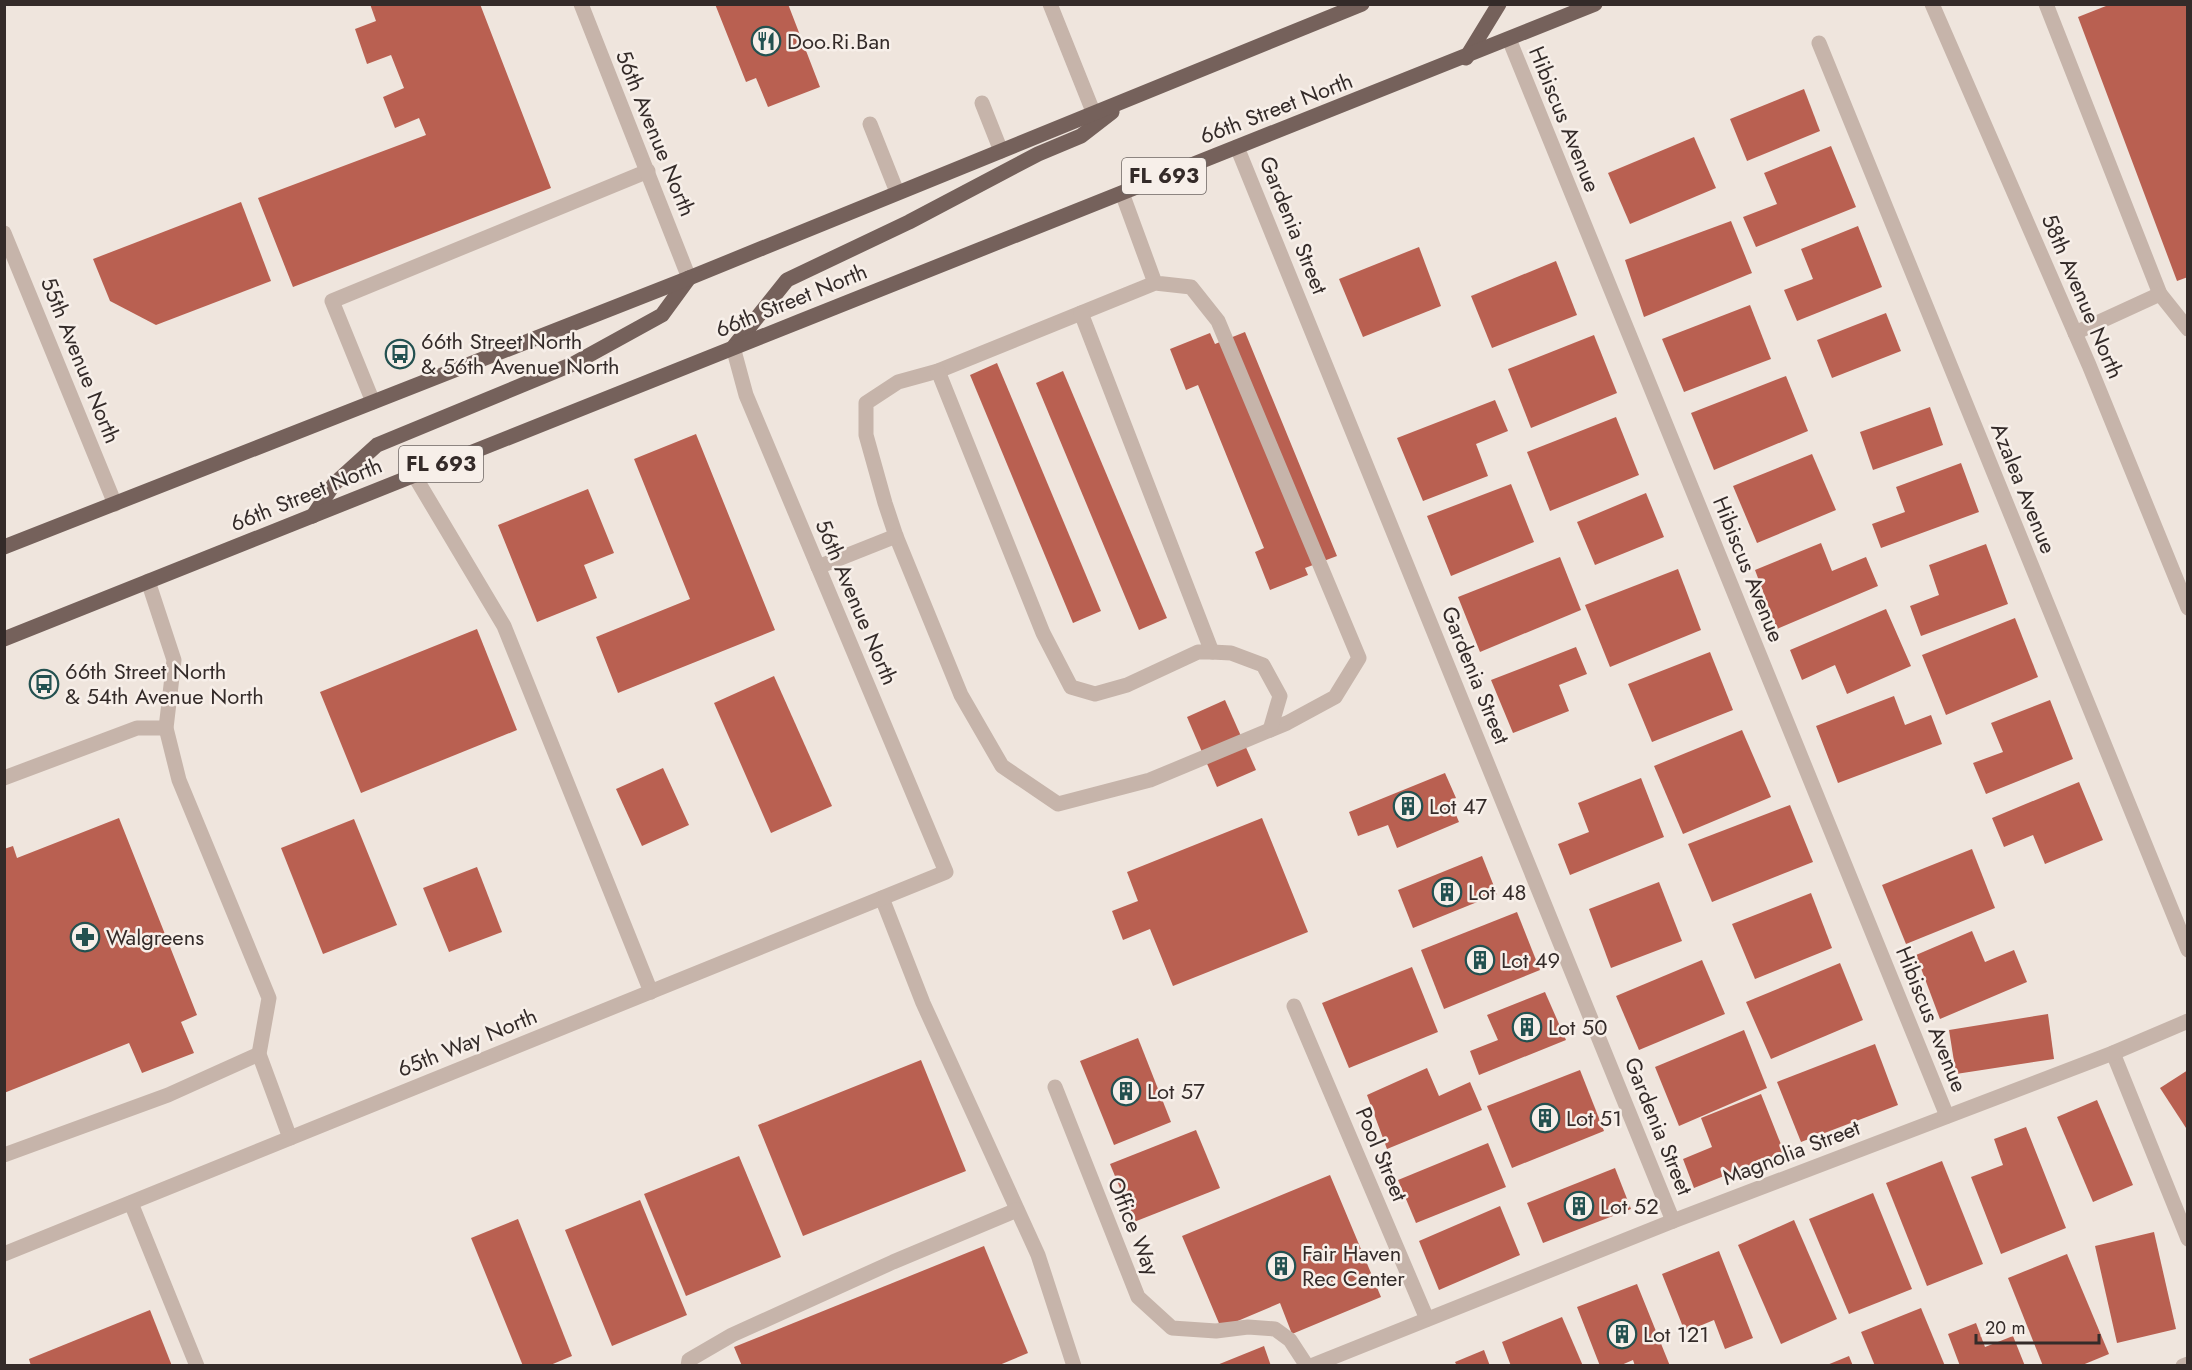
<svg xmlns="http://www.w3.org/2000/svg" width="2192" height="1370" font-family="Jost,sans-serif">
	<rect width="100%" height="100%" fill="#efe5dd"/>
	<!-- building -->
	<g fill="#b96051">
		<polygon points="370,4 480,4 551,188 293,287 258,198 426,135 419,118 395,128 383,97 404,88 391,55 367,64 355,29 376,21"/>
		<polygon points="715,4 788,4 820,87 768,107 756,78 746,82"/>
		<polygon points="2111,4 2188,4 2188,277 2177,281 2078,17"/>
		<polygon points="1804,89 1820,131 1747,161 1730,119"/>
		<polygon points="1694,137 1716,188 1630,224 1608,173"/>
		<polygon points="1831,146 1856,207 1756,247 1743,217 1777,204 1764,173"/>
		<polygon points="241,202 271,281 156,325 110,301 93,259"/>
		<polygon points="1731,221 1752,273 1644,317 1625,260"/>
		<polygon points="1858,226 1882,287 1797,321 1784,290 1813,279 1801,249"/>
		<polygon points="1419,247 1441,306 1363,337 1339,279"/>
		<polygon points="1556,261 1577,315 1492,348 1471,296"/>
		<polygon points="1750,305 1771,359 1684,392 1662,339"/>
		<polygon points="1886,313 1901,351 1832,378 1817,340"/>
		<polygon points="1245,332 1337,556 1305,568 1308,575 1270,590 1255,552 1264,548 1198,385 1186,390 1170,349 1210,333 1215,344"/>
		<polygon points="1594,335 1617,393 1531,428 1508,369"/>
		<polygon points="997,363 1101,611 1073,623 970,375"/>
		<polygon points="1063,371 1167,618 1139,630 1036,383"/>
		<polygon points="1786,376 1808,431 1714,470 1691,413"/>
		<polygon points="1495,400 1508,431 1476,444 1488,476 1423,501 1397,438"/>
		<polygon points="1930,407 1943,445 1873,470 1860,432"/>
		<polygon points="1616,417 1639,475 1550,511 1527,452"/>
		<polygon points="696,434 775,630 618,693 596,637 690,599 634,459"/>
		<polygon points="1812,454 1836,510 1757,543 1733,486"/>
		<polygon points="1961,463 1979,512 1881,548 1872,524 1905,512 1896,487"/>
		<polygon points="1511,484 1534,542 1451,576 1427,516"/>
		<polygon points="588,489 614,553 584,565 597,598 537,622 498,525"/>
		<polygon points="1646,493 1664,537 1595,565 1577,522"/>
		<polygon points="1821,543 1832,571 1866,557 1878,586 1777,629 1755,570"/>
		<polygon points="1986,544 2008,604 1921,636 1910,606 1939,595 1929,565"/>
		<polygon points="1560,557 1581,610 1480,652 1458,597"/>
		<polygon points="1678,569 1701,630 1610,667 1585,605"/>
		<polygon points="1886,609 1911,666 1847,694 1835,665 1802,680 1790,650"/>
		<polygon points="2015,618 2038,677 1946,715 1922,655"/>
		<polygon points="477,629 517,730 361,793 320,692"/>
		<polygon points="1576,647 1587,674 1559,685 1569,711 1513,733 1491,680"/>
		<polygon points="1710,652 1733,710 1652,742 1628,684"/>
		<polygon points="774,676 832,806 771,833 714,703"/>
		<polygon points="1894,696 1905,725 1931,715 1942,744 1838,783 1816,726"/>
		<polygon points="1225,700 1256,770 1217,787 1187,717"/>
		<polygon points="2050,700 2073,759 1986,794 1973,763 2003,752 1991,723"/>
		<polygon points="1742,730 1771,797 1683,834 1654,766"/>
		<polygon points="663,768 689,825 642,846 616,789"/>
		<polygon points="1445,773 1456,798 1450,801 1459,822 1397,848 1388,825 1358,836 1349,812"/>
		<polygon points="1641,778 1664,837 1570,875 1558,844 1589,832 1578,803"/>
		<polygon points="2079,782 2103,840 2045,864 2033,835 2004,847 1992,818"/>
		<polygon points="1790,805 1813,862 1712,902 1688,844"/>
		<polygon points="119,818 197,1015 181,1022 194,1053 142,1073 129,1043 4,1093 4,849 13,846 17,858"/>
		<polygon points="1262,818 1308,932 1173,986 1150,929 1123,940 1112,911 1138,901 1127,872"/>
		<polygon points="354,819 397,925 323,954 281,848"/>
		<polygon points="1972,849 1995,908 1906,944 1882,885"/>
		<polygon points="1482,856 1497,894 1413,928 1398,890"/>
		<polygon points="477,867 502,932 449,952 423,888"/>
		<polygon points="1659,882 1682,941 1611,968 1589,909"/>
		<polygon points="1811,893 1832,948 1755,979 1732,924"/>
		<polygon points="1517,912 1540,970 1444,1009 1421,950"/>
		<polygon points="1972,931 1985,962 2014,950 2027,982 1940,1019 1916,955"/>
		<polygon points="1702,960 1725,1014 1639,1050 1616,996"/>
		<polygon points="1840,963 1863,1020 1771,1059 1746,1002"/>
		<polygon points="1412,967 1438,1032 1349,1068 1322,1003"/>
		<polygon points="1545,992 1566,1040 1479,1075 1470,1051 1498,1040 1487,1015"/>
		<polygon points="2048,1014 2054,1059 1956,1074 1949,1030"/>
		<polygon points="1744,1030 1767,1088 1679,1126 1655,1067"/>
		<polygon points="1138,1038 1171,1122 1114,1145 1080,1061"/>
		<polygon points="1875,1044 1898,1105 1801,1142 1777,1082"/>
		<polygon points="921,1060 966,1171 803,1236 758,1125"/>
		<polygon points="1427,1068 1439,1096 1470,1082 1482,1110 1387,1149 1367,1095"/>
		<polygon points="1580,1070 1604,1131 1512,1168 1487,1106"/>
		<polygon points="2188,1070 2188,1131 2160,1088"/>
		<polygon points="1761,1094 1784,1152 1694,1188 1683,1159 1712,1147 1701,1118"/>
		<polygon points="2097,1100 2133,1185 2093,1202 2057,1117"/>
		<polygon points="2026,1127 2066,1228 2001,1254 1971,1177 2003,1165 1994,1139"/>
		<polygon points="1196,1130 1220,1188 1134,1222 1110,1164"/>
		<polygon points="1488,1143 1506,1187 1416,1223 1398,1180"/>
		<polygon points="739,1156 781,1257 686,1296 644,1194"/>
		<polygon points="1942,1161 1983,1264 1927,1286 1886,1183"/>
		<polygon points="1615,1168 1631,1209 1543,1243 1527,1203"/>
		<polygon points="1330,1175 1381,1297 1292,1334 1280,1303 1221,1328 1182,1236"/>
		<polygon points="1873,1193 1912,1289 1849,1314 1809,1219"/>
		<polygon points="640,1200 687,1315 612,1346 565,1230"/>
		<polygon points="1500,1206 1520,1255 1439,1290 1419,1241"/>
		<polygon points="518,1219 572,1356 548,1366 523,1366 471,1238"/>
		<polygon points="1794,1220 1837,1319 1781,1344 1738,1245"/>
		<polygon points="2154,1232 2176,1329 2117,1343 2095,1246"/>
		<polygon points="984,1246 1028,1353 997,1366 742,1366 734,1347"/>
		<polygon points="1719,1251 1753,1338 1725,1349 1714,1320 1685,1332 1662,1274"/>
		<polygon points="2067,1254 2109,1354 2080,1366 2043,1366 2008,1278"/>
		<polygon points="1637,1284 1670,1366 1635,1366 1633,1360 1619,1366 1600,1366 1577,1307"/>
		<polygon points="1921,1308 1945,1366 1875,1366 1861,1332"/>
		<polygon points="150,1310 172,1366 31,1366 29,1359"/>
		<polygon points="1562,1317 1583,1366 1511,1366 1502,1342"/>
		<polygon points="1976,1323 1985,1347 2013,1336 2025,1366 1960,1366 1948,1334"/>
		<polygon points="1264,1346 1271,1366 1217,1366 1217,1365"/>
		<polygon points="1484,1350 1490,1366 1457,1366 1455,1362"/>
		<polygon points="1849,1356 1853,1366 1827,1366 1827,1365"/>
	</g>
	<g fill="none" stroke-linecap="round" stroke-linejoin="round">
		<!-- lane -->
		<g stroke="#c6b4aa" stroke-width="15">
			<polyline points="1050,4 1094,114"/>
			<polyline points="2046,4 2160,294 2188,329"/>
			<polyline points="982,103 1001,151"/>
			<polyline points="870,124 897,192"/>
			<polyline points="1122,193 1155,283 1191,287 1218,321 1359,658 1335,697 1287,723 1150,780 1058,804 1002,766 961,695 896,536 885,503 866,435 866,403 898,382 938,371 1155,283"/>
			<polyline points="1081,313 1212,652"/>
			<polyline points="2075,333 2160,294"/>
			<polyline points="938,371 1043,633 1071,687 1095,694 1127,685 1198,652 1212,652 1231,653 1263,665 1280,696 1270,730"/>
			<polyline points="373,402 332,301 648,171"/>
			<polyline points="414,475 504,626 651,992"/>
			<polyline points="818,567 896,536"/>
			<polyline points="148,581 174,660 166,728 179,780 269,998 259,1054 290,1138"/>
			<polyline points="4,778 137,728 166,728"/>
			<polyline points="882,898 923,1003 1038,1255 1074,1366"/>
			<polyline points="1294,1006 1427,1319"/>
			<polyline points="1055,1087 1138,1297 1172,1328 1216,1331 1248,1327 1275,1329 1290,1340 1307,1366"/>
			<polyline points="4,1155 168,1095 259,1054"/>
			<polyline points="131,1203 197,1366"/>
			<polyline points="688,1366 689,1360 732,1335 893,1262 1017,1210"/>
		</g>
		<!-- street -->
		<g stroke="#c6b4aa" stroke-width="15">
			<polyline points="581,4 689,278"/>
			<polyline points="1932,4 2089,365 2188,608"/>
			<polyline points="1509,39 1947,1116"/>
			<polyline points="1819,43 2188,950"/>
			<polyline points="1237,147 1673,1221"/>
			<polyline points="4,233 115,504"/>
			<polyline points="2113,1053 2188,1239"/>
			<polyline points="4,1254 946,872 746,395 733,347"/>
			<polyline points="1311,1366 1673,1221 2113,1053 2188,1021"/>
			<polyline points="2183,1366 2188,1364"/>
		</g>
		<!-- primary -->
		<g stroke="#75615b" stroke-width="15">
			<polyline points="1466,58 1499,4"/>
			<polyline points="735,345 787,280 909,222 1038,154 1081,136 1112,112"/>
			<polyline points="313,516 334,484 377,445 573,364 662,315 689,278"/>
			<polyline points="4,547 689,278 1362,4"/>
			<path d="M4,639C534,425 1065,218 1595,4"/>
		</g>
	</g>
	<!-- icons -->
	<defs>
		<g id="restaurant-ring" transform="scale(1.5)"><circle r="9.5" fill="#f7efe9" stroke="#235150" stroke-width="1.5"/><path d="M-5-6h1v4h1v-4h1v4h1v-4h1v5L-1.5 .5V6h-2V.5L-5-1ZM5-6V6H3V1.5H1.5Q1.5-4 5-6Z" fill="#235150"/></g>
		<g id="bus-ring" transform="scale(1.5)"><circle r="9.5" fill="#f7efe9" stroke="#235150" stroke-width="1.5"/><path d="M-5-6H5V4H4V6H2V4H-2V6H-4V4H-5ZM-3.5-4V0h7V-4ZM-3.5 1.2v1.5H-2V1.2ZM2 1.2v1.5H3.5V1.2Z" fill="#235150"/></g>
		<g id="building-ring" transform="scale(1.5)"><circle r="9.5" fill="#f7efe9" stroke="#235150" stroke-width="1.5"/><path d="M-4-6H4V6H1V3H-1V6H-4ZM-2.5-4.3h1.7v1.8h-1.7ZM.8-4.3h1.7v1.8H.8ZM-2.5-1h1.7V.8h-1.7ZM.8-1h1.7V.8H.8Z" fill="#235150"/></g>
		<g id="pharmacy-ring" transform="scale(1.5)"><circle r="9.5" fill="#f7efe9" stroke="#235150" stroke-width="1.5"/><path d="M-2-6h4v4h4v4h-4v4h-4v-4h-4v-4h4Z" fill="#235150"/></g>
	</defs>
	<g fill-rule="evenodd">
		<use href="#restaurant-ring" x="766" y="41"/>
		<use href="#bus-ring" x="400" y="354"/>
		<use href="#bus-ring" x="44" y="684"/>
		<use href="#building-ring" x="1408" y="806"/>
		<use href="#building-ring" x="1447" y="892"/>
		<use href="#pharmacy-ring" x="85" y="937"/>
		<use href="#building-ring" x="1480" y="960"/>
		<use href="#building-ring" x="1527" y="1027"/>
		<use href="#building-ring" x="1126" y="1091"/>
		<use href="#building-ring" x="1545" y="1118"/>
		<use href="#building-ring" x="1579" y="1206"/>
		<use href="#building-ring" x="1281" y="1266"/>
		<use href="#building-ring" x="1622" y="1334"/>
	</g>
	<g text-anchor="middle" stroke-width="5" stroke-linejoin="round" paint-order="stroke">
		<!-- shield labels -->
		<g fill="#f7efe9" stroke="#6e6663" stroke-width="1.5">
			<rect x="1122" y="158" width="84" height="36" rx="4.5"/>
			<rect x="399" y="446" width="84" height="36" rx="4.5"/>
		</g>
		<g font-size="21" font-weight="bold" fill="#342b29">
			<text x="1164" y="183">FL 693</text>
			<text x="441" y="471">FL 693</text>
		</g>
		<!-- poi labels -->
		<g font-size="22" fill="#342b29" stroke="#f7efe9" text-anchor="start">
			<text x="787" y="49">Doo.Ri.Ban</text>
			<text x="421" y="349">66th Street North<tspan x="421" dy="25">&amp; 56th Avenue North</tspan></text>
			<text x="65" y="679">66th Street North<tspan x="65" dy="25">&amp; 54th Avenue North</tspan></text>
			<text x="1429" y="814">Lot 47</text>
			<text x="1468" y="900">Lot 48</text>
			<text x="106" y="945">Walgreens</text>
			<text x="1501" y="968">Lot 49</text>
			<text x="1548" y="1035">Lot 50</text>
			<text x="1147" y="1099">Lot 57</text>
			<text x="1566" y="1126">Lot 51</text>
			<text x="1600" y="1214">Lot 52</text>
			<text x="1302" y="1261">Fair Haven<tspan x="1302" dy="25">Rec Center</tspan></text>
			<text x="1643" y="1342">Lot 121</text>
		</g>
		<!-- street labels -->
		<g font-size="22" fill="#342b29" stroke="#f7efe9">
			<text transform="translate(1276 108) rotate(-21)" y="8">66th Street North</text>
			<text transform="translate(1565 119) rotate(68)" y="8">Hibiscus Avenue</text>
			<text transform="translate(656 133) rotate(68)" y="8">56th Avenue North</text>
			<text transform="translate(1294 225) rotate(68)" y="8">Gardenia Street</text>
			<text transform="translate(2083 296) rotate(67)" y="8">58th Avenue North</text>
			<text transform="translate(791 300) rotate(-22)" y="8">66th Street North</text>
			<text transform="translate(81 360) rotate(68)" y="8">55th Avenue North</text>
			<text transform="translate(2024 488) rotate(68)" y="8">Azalea Avenue</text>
			<text transform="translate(306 494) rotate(-22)" y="8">66th Street North</text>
			<text transform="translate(1749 569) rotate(68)" y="8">Hibiscus Avenue</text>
			<text transform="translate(857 602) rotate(67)" y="8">56th Avenue North</text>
			<text transform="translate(1476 675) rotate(68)" y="8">Gardenia Street</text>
			<text transform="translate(1932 1019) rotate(68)" y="8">Hibiscus Avenue</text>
			<text transform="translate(467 1042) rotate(-22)" y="8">65th Way North</text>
			<text transform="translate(1659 1126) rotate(68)" y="8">Gardenia Street</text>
			<text transform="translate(1791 1152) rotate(-21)" y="8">Magnolia Street</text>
			<text transform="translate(1382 1154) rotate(67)" y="8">Pool Street</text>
			<text transform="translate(1134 1226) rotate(68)" y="8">Office Way</text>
		</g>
	</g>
	<!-- border -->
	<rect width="2192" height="1370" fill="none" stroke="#342b29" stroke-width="12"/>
	<!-- scale -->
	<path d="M1976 1334v9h123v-9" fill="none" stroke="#342b29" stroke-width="3"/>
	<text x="1985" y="1334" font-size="18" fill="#342b29" stroke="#f7efe9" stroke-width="4.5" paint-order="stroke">20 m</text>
</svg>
